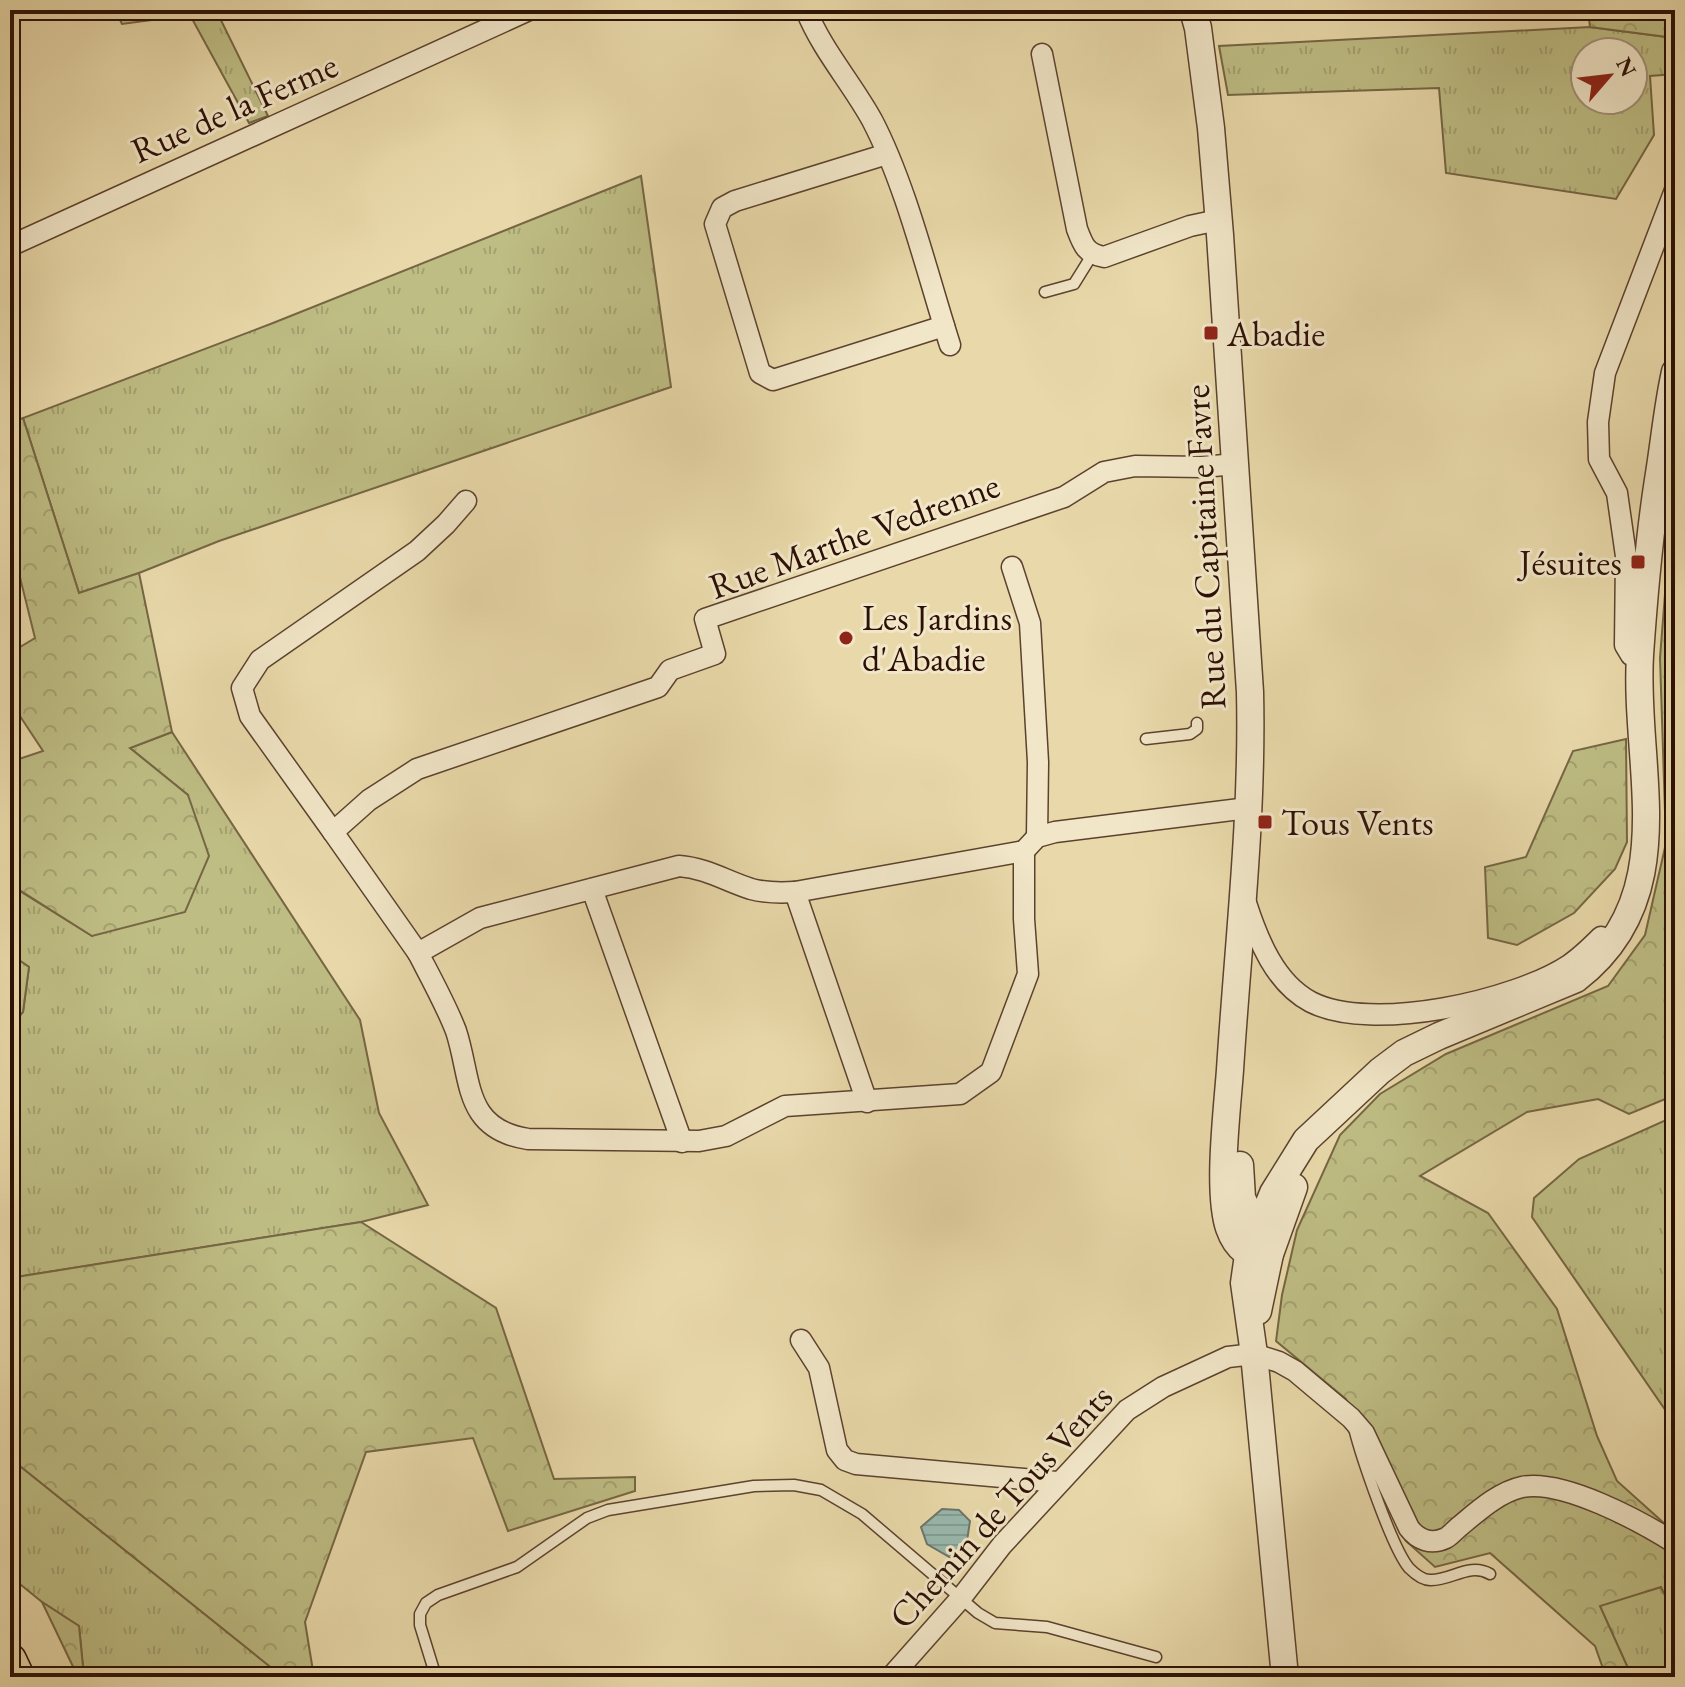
<svg xmlns="http://www.w3.org/2000/svg" width="1685" height="1687" font-family="'EB Garamond',serif">
	<defs>
		<pattern id="grass-tufts" width="24" height="20" patternUnits="userSpaceOnUse" patternTransform="scale(2)"><rect width="24" height="20" fill="#bebd84"/><path d="M3 7l-1-3M5 7V3M7 7l1-3M15 17l-1-3M17 17v-4M19 17l1-3" fill="none" stroke="#a4a170"/></pattern>
		<pattern id="forest-crowns" width="20" height="18" patternUnits="userSpaceOnUse" patternTransform="scale(2)"><rect width="20" height="18" fill="#bebd84"/><path d="M2 6a3 3 0 1 1 6 0M12 15a3 3 0 1 1 6 0" fill="none" stroke="#a4a170"/></pattern>
		<pattern id="water-rules" width="6" height="5" patternUnits="userSpaceOnUse" patternTransform="scale(2)"><rect width="6" height="5" fill="#98b9ae"/><path d="M0 2.5h6" fill="none" stroke="#839e94"/></pattern>
	</defs>
	<rect width="100%" height="100%" fill="#e9d9aa"/>
	<filter id="stains"><feTurbulence type="fractalNoise" baseFrequency=".0025" numOctaves="4"/><feColorMatrix values="0 0 0 0 .2 0 0 0 0 .09 0 0 0 0 .02 0 0 0 .5 -.17"/></filter>
	<radialGradient id="worn" r=".72"><stop offset=".6" stop-color="#630" stop-opacity="0"/><stop offset="1" stop-color="#630" stop-opacity=".3"/></radialGradient>
	<!-- grass -->
	<g fill="url(#grass-tufts)" stroke="#766644" stroke-width="2" fill-rule="evenodd">
		<polygon points="115,10 216,10 268,116 249,123 190,15 122,24"/>
		<path d="M1590,27L1675,38V74L1650,76L1654,135L1616,199L1446,173L1439,88L1228,95L1219,46ZM1633,52V100H1585V52Z"/>
		<polygon points="641,176 671,387 219,541 139,573 79,593 23,418 273,323"/>
		<polygon points="172,732 360,1020 379,1113 428,1205 361,1222 10,1278 10,1026 23,1012 29,967 10,954 10,885 92,936 188,795 130,748"/>
		<polygon points="1675,1116 1675,1424 1532,1217 1534,1198 1579,1159"/>
		<polygon points="10,1458 283,1677 84,1677 79,1626 42,1602 10,1576"/>
		<polygon points="1661,1587 1675,1615 1675,1677 1632,1677 1599,1605"/>
	</g>
	<!-- forest -->
	<g fill="url(#forest-crowns)" stroke="#766644" stroke-width="2">
		<polygon points="1588,10 1675,10 1675,38 1590,27"/>
		<polygon points="23,418 79,593 139,573 172,732 130,748 188,795 209,856 185,912 92,936 10,884 10,762 43,751 10,701 10,653 35,638 10,537 10,423"/>
		<polygon points="1675,466 1675,1095 1629,1114 1598,1099 1527,1112 1420,1176 1488,1213 1557,1309 1597,1436 1617,1481 1675,1533 1675,1615 1661,1587 1600,1606 1632,1677 1606,1677 1595,1646 1490,1553 1435,1567 1406,1541 1346,1399 1276,1341 1282,1295 1297,1230 1340,1135 1380,1094 1446,1054 1608,986 1645,935 1666,843 1660,658"/>
		<polygon points="1626,739 1627,842 1615,869 1574,913 1517,945 1488,938 1485,867 1526,857 1573,751"/>
		<polygon points="10,954 29,967 23,1012 10,1026"/>
		<polygon points="361,1222 496,1308 554,1479 635,1477 635,1491 508,1531 473,1438 366,1452 305,1622 314,1677 283,1677 10,1458 10,1278"/>
		<polygon points="42,1602 79,1626 84,1677 78,1677"/>
	</g>
	<!-- water -->
	<polygon fill="url(#water-rules)" stroke="#6d756a" stroke-width="2" points="942,1509 959,1510 970,1521 967,1541 951,1558 927,1544 921,1527"/>
	<g fill="none" stroke-linecap="round" stroke-linejoin="round">
		<!-- service casing -->
		<g stroke="#5c422e" stroke-width="13">
			<g id="service">
				<polyline points="1045,292 1074,284 1092,255"/>
				<polyline points="1146,739 1190,734 1197,729 1197,723"/>
				<path d="M1354,1428C1361,1456 1392,1548 1409,1568C1414,1573 1422,1580 1430,1580C1451,1581 1469,1562 1490,1574"/>
				<polyline points="436,1677 420,1625 420,1614 426,1603 438,1595 517,1567 587,1518 608,1510 754,1486 794,1485 821,1490 862,1514 978,1613 995,1623 1047,1627 1156,1657"/>
			</g>
		</g>
		<!-- minor casing -->
		<g stroke="#5c422e" stroke-width="23">
			<g id="minor">
				<path d="M806,10C822,50 851,82 872,120C906,185 927,273 950,345"/>
				<path d="M1042,54L1077,229C1083,245 1086,254 1104,257L1190,226L1218,220"/>
				<polyline points="887,154 735,201 722,208 715,224 760,373 773,380 944,326"/>
				<polyline points="10,246 529,10"/>
				<path d="M1236,464L1202,467L1135,466L1104,472L1064,497L705,619L715,654L670,670L658,687L417,769L369,800L333,832L418,953L480,918L679,866C706,868 726,881 751,889C766,893 780,893 795,892L1024,851L1037,837L1055,832L1248,808"/>
				<polyline points="1012,567 1030,623 1038,762 1037,837"/>
				<polyline points="1640,657 1631,655 1625,645 1626,556 1617,493 1599,459 1598,422 1605,373 1675,190"/>
				<polyline points="333,832 250,716 242,688 260,660 417,551 446,524 466,501"/>
				<polyline points="592,889 682,1142"/>
				<polyline points="795,892 867,1102"/>
				<path d="M1246,903C1258,940 1275,983 1311,1002C1372,1033 1514,1001 1569,965C1581,957 1591,947 1601,937"/>
				<path d="M418,953C431,978 446,1005 456,1031C472,1080 463,1129 528,1139L699,1141L726,1136L785,1106L960,1094L991,1072L1028,974L1024,919V851"/>
				<polyline points="801,1340 819,1368 837,1450 845,1460 856,1464 1057,1482"/>
				<path d="M891,1677L961,1598L1002,1545L1127,1410L1163,1387L1228,1357L1254,1354L1279,1362L1295,1371L1351,1418L1364,1433L1409,1528C1418,1540 1431,1545 1446,1538C1451,1535 1456,1529 1460,1526C1478,1511 1499,1492 1522,1487C1563,1479 1640,1521 1675,1543"/>
			</g>
		</g>
		<!-- tertiary casing -->
		<g stroke="#5c422e" stroke-width="29">
			<g id="tertiary">
				<path d="M1193,10L1198,28L1211,128L1220,235L1250,692C1253,818 1238,944 1230,1070C1227,1111 1217,1192 1229,1228C1236,1248 1249,1260 1270,1254"/>
				<polyline points="1240,1165 1242,1198 1262,1240"/>
				<polyline points="1258,1311 1270,1254 1294,1187"/>
				<path d="M1285,1677L1254,1354L1244,1283L1248,1255L1273,1193L1306,1140L1380,1071L1404,1053L1439,1036L1576,979C1684,896 1633,768 1640,655C1644,597 1649,538 1658,480C1664,444 1667,408 1675,372"/>
			</g>
		</g>
		<!-- primary casing -->
		<g stroke="#2d1005" stroke-width="35">
			<polyline id="primary" points="10,1660 18,1677"/>
		</g>
		<!-- service -->
		<use href="#service" stroke="#f1e6c8" stroke-width="10"/>
		<!-- minor -->
		<use href="#minor" stroke="#f1e6c8" stroke-width="20"/>
		<!-- tertiary -->
		<use href="#tertiary" stroke="#f1e6c8" stroke-width="26"/>
		<!-- primary -->
		<use href="#primary" stroke="#e9d9aa" stroke-width="32"/>
	</g>
	<!-- markers -->
	<g fill="#8f2418" stroke="#f1e6c8" stroke-width="3">
		<rect x="1203" y="325" width="16" height="16" rx="4"/>
		<rect x="1630" y="554" width="16" height="16" rx="4"/>
		<circle cx="846" cy="638" r="8"/>
		<rect x="1257" y="814" width="16" height="16" rx="4"/>
	</g>
	<g text-anchor="middle" stroke-width="6" stroke-linejoin="round" paint-order="stroke">
		<!-- street labels -->
		<g font-size="36" fill="#2d1005" stroke="#f1e6c8">
			<text transform="translate(234 107) rotate(-24)" y="13">Rue de la Ferme</text>
			<text transform="translate(854 535) rotate(-20)" y="13">Rue Marthe Vedrenne</text>
			<text transform="translate(1204 547) rotate(-93)" y="13">Rue du Capitaine Favre</text>
			<text transform="translate(1000 1506) rotate(-48)" y="13">Chemin de Tous Vents</text>
		</g>
		<!-- poi labels -->
		<g font-size="36" fill="#2d1005" stroke="#f1e6c8" text-anchor="start">
			<text x="1227" y="346">Abadie</text>
			<text x="1622" y="575" text-anchor="end">Jésuites</text>
			<text x="862" y="630">Les Jardins<tspan x="862" dy="41">d'Abadie</tspan></text>
			<text x="1281" y="835">Tous Vents</text>
		</g>
	</g>
	<!-- margin -->
	<rect width="1685" height="1687" fill="none" stroke="#e9d9aa" stroke-width="40"/>
	<rect x="12" y="12" width="1661" height="1663" fill="none" stroke="#2d1005" stroke-width="4"/>
	<rect x="20" y="20" width="1645" height="1647" fill="none" stroke="#2d1005" stroke-width="2"/>
	<!-- north arrow -->
	<g transform="translate(1609 76) rotate(62)"><circle r="38" fill="#f1e6c8" stroke="#a3907a" stroke-width="2"/>
	<path d="M0-6L14 30L0 20L-14 30Z" fill="#8f2418"/>
	<text y="-12" font-size="22" font-weight="bold" text-anchor="middle" fill="#2d1005">N</text>
	</g>
	<rect width="100%" height="100%" filter="url(#stains)"/>
	<rect width="100%" height="100%" fill="url(#worn)"/>
</svg>
